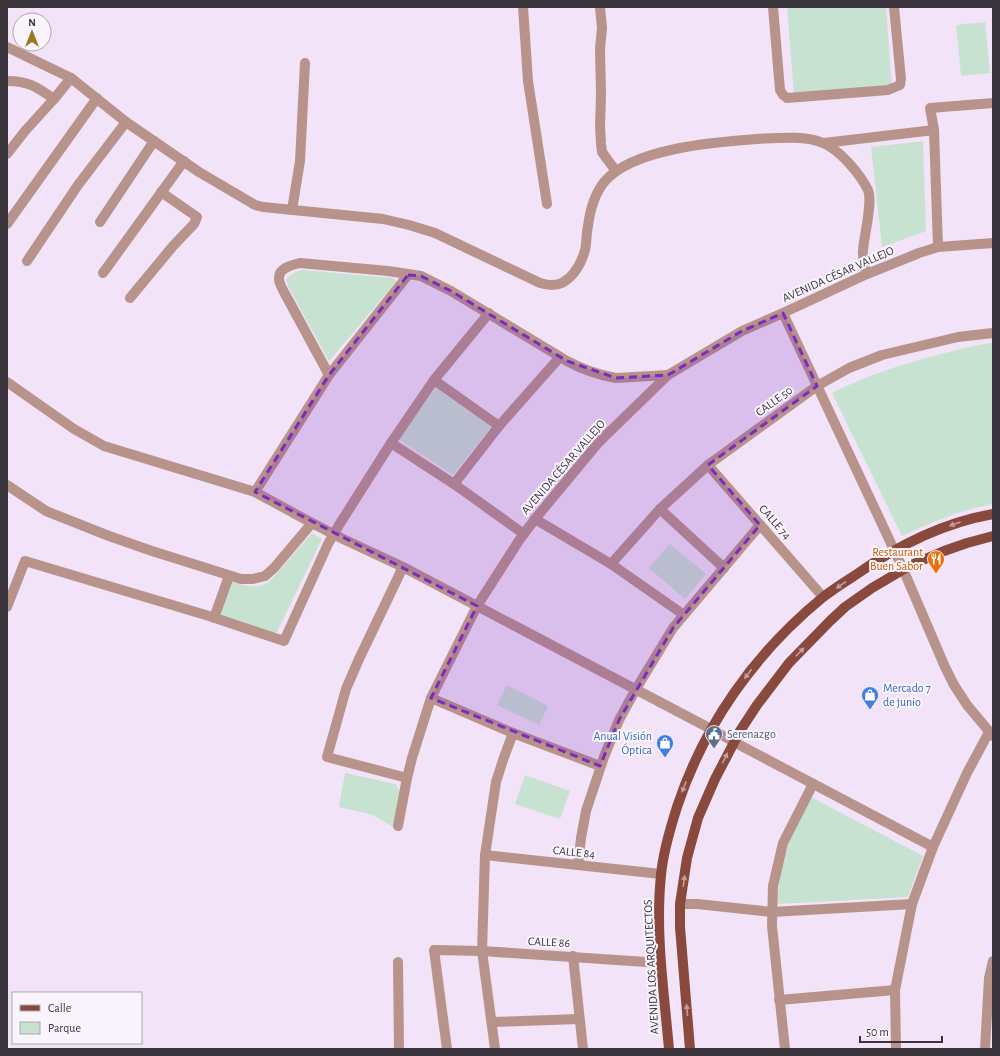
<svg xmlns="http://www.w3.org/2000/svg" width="1000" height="1056" font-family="'Alegreya Sans',sans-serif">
	<rect width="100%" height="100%" fill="#f2e3f8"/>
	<!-- green -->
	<g fill="#c8e2d2">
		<polygon points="787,7 886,7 892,87 794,95"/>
		<polygon points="985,22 990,73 961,76 956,25"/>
		<polygon points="923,141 926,231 882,247 871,147"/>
		<path d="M302,270L393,278L396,280V282L329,361L289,288L286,280C290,274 295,272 302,270Z"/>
		<path d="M993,343V504C961,510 932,522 902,536L832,393C872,373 914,360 957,350C969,347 981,344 993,343Z"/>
		<polygon points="436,388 491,427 453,475 398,439"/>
		<path d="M312,533L322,539L277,632L273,633L219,616L231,582C247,586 260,591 273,578Z"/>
		<polygon points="670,544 706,574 685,599 649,568"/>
		<polygon points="507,685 548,706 539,725 497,705"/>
		<polygon points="345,773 396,784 400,792 393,827 373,815 339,807"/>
		<polygon points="525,775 570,791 560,819 515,804"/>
		<polygon points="811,797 923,856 908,897 777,904 780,873 792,833"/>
	</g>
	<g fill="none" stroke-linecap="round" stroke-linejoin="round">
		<!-- street -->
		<g stroke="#b8938b" stroke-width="10">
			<polyline points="523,7 528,81 547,204"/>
			<polyline points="600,7 602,28 600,49 601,95 600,126 601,144 602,152 607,159 616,171"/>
			<polyline points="773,7 780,90 783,95 787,98 888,90 900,85 901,79 894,7"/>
			<path d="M7,47L71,78L126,122L199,172L255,205L263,207L383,219L409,225L435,233L540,283C544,284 549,285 552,285C570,285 581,265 585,250C587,242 586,234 588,226C590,210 595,193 605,181C634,148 716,142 757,139C776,138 806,135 823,143C840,150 860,174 868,190C873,201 864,237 863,250C862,258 865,266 867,274"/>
			<path d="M7,81C29,81 37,87 54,99"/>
			<polyline points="824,143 934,130"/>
			<polyline points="7,154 25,131 54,99 71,78"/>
			<polyline points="292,210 300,161 305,63"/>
			<polyline points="100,222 154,141"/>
			<polyline points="7,224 97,98"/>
			<polyline points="938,247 934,130 930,108 993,103"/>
			<polyline points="27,261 78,185 126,122"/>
			<polyline points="103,273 184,161"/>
			<polyline points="130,298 173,246 194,224 197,217 161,192"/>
			<polyline points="783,313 903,569 945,667 954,685 967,705 993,736"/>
			<path d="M329,375L284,292C282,288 279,283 279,279C278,268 292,265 300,263L388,271L421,276L451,291L567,361C582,369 598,375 616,378L668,375"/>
			<polyline points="434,380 499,426"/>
			<polyline points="7,382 74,429 104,446 255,492 312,523 343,539 403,567 711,729 734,742 933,847"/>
			<polyline points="391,443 454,484 524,534"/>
			<polyline points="708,465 823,597"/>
			<polyline points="454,484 499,426 560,357"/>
			<polyline points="7,485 46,511 109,536 152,551 241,579 253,579 265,576 274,568 312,523"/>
			<polyline points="255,492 329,375 408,275"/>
			<polyline points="660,509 724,568"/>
			<polyline points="535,519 611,564 684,615"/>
			<polyline points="611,564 660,509 708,465 817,386 849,368 882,355 958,337 993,333"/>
			<polyline points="403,567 359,659 346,689 327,757 407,778"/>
			<polyline points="7,607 25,561 209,616 284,641 328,544 339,525 391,443 434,380 489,313"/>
			<polyline points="214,618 229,576"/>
			<polyline points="431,698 513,733 600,766"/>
			<polyline points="398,826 407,778 412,758 431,698 477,606 520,539 535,519 598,443 668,375 742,331 783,313 867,274 919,253 938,247 993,243"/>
			<polyline points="485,855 661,874"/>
			<polyline points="578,865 581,838 586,811 604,757 619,720 636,689 673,628 760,525"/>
			<polyline points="680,904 697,904 772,912 912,904"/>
			<polyline points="573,956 583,1049"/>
			<polyline points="398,962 399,1049"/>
			<polyline points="779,1000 895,990"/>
			<polyline points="492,1022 579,1019"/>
			<polyline points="447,1049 434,950 482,951 661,963"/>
			<polyline points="495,1049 482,951 485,855 496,782 503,760 513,733"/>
			<polyline points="785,1049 772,926 773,886 783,843 813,784"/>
			<polyline points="896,1049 895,990 912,904 933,847 967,773 989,732"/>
			<polyline points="985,1049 989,978 993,961"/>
		</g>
		<!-- primary -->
		<g stroke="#894a3d" stroke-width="10">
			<path d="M669,1049C664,992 655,933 661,875C663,852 670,829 677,807C704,725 755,653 822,598C832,590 843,583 854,576C895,547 942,523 993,514"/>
			<polyline points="690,1049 680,927 680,904 687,858 698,818 715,779 740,731 757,705 789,663 830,621 845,607 872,588 911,565 944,551 967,543 993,536"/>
		</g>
	</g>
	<!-- one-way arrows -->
	<defs><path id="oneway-solid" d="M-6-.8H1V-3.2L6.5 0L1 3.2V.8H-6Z"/></defs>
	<g fill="#c29f9c">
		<use href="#oneway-solid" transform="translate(955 524) rotate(161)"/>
		<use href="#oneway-solid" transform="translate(841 585) rotate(145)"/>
		<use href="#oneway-solid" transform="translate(800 652) rotate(-46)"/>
		<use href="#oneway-solid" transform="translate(748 674) rotate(127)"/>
		<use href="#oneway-solid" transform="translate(725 758) rotate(-64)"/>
		<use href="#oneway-solid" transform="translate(684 787) rotate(111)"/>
		<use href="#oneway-solid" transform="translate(684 881) rotate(-82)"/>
		<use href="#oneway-solid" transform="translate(687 1010) rotate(-95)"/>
	</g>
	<!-- marked area -->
	<path fill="#7b2cbf" fill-opacity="0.2" stroke="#7b2cbf" stroke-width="3" stroke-dasharray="8 5" stroke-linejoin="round" d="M408,275L421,276L451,291L567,361L616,378L668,375L742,331L783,313L817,386L708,465L760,525L673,628L619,720L600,766L431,698L477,606L255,492L329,375Z"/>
	<!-- icons -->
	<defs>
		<g id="restaurant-pin" transform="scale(0.9)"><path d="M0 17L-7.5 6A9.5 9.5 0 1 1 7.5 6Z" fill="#e8710a" stroke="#faf4fc"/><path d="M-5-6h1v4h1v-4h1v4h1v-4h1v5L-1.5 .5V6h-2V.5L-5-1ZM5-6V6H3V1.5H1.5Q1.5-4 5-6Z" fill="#fff"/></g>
		<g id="shop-pin" transform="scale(0.9)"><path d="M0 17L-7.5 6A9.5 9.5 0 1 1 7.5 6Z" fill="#3f7fe0" stroke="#faf4fc"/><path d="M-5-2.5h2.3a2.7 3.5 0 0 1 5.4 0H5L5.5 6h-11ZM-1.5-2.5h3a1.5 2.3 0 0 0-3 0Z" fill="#fff"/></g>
		<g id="civic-pin" transform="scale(0.9)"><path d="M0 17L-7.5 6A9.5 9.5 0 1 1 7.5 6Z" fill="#5c6f8a" stroke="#faf4fc"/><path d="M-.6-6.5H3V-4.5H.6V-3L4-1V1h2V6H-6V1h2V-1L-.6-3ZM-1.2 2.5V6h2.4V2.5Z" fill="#fff"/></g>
	</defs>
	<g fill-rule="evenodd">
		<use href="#restaurant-pin" x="936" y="559"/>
		<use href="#shop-pin" x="870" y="695"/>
		<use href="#civic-pin" x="714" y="734"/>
		<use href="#shop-pin" x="665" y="743"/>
	</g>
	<g text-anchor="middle" stroke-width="4" stroke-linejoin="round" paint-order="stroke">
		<!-- street labels -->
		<g font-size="12" fill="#39333b" stroke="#faf4fc">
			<text transform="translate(838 274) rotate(-24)" y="4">AVENIDA CÉSAR VALLEJO</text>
			<text transform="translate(774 401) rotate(-36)" y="4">CALLE 50</text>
			<text transform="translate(563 467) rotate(-49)" y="4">AVENIDA CÉSAR VALLEJO</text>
			<text transform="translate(775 522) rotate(49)" y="4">CALLE 74</text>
			<text transform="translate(574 852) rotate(6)" y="4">CALLE 84</text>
			<text transform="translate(549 942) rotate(3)" y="4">CALLE 86</text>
			<text transform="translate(651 967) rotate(-93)" y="4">AVENIDA LOS ARQUITECTOS</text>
		</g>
		<!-- food labels -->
		<g font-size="12" fill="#c56008" stroke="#faf4fc" text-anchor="end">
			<text x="923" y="556">Restaurant<tspan x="923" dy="14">Buen Sabor</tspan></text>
		</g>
		<!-- shop labels -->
		<g font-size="12" fill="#366cbe" stroke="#faf4fc" text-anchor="start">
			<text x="883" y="692">Mercado 7<tspan x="883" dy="14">de junio</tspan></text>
			<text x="652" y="740" text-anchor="end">Anual Visión<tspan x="652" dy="14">Óptica</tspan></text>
		</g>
		<!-- service labels -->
		<g font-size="12" fill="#4e5e75" stroke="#faf4fc" text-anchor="start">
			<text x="727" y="738">Serenazgo</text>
		</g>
	</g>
	<!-- border -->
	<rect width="1000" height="1056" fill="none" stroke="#39333b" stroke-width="16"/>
	<!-- legend -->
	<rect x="12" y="992" width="130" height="52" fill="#faf4fc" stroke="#ada7af"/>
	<rect x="20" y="1005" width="20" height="6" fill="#894a3d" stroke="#ada7af"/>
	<text x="48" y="1012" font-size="12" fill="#39333b">Calle</text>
	<rect x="20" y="1022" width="20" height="12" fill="#c8e2d2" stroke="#ada7af"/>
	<text x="48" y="1032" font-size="12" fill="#39333b">Parque</text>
	<!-- north arrow -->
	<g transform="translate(32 32)"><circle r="19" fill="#faf4fc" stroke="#ada7af"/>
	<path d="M0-3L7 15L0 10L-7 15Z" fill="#987922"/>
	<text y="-6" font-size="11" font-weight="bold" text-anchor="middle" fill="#39333b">N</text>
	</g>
	<!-- scale -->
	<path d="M860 1036v6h82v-6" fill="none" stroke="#39333b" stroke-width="2"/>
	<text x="866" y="1036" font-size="12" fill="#39333b" stroke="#faf4fc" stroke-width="3" paint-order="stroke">50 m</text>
</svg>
